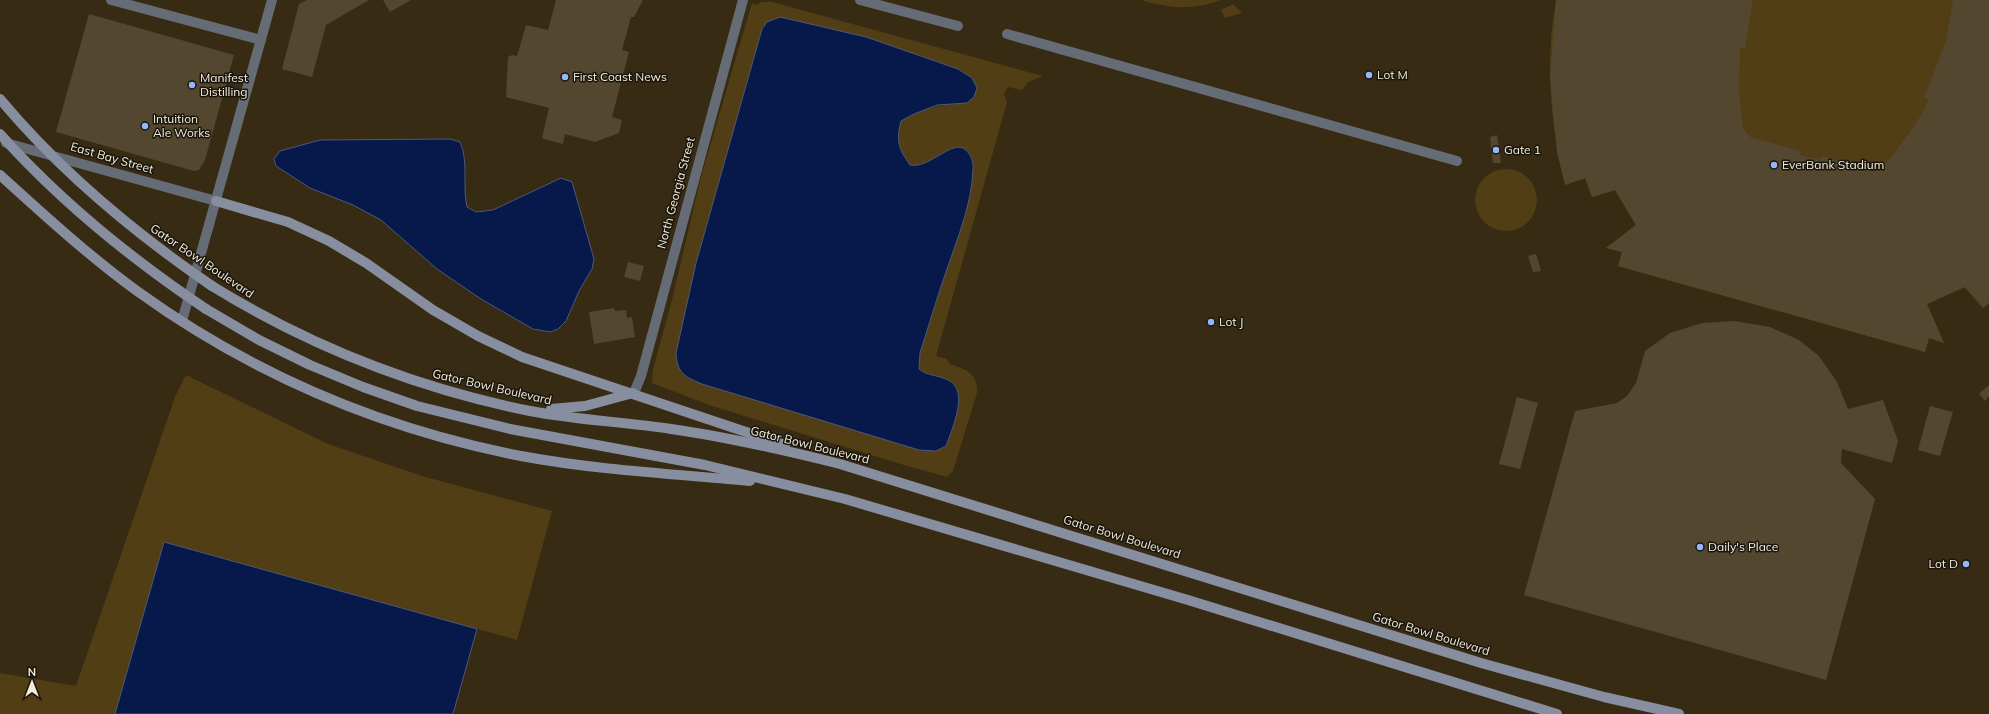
<svg xmlns="http://www.w3.org/2000/svg" width="1989" height="714" font-family="Mulish,sans-serif">
	<rect width="100%" height="100%" fill="#372b14"/>
	<!-- green -->
	<g fill="#523e15" fill-rule="evenodd">
		<path d="M1141,0H1221C1195,10 1168,9 1141,0Z"/>
		<path d="M1556,0H1989V303L1983,308L1964,287L1927,304L1944,343L1929,338L1925,352L1618,266L1622,252L1606,248L1636,225L1615,190L1592,197L1585,178L1565,185C1550,125 1545,61 1556,0Z"/>
		<path d="M761,2H772L1043,76L1028,82L1022,90L1008,87L1004,94L1007,102L936,356L947,359L950,364C965,369 979,374 977,393L953,471L947,477L897,463L709,405L652,383L653,369L671,304L701,177L752,3L757,5ZM767,22L823,27L866,37L958,69L972,78L967,103C941,105 924,107 901,121C896,141 898,148 910,165C926,168 936,154 951,149C955,148 962,150 967,151L971,157L973,168L967,206L920,353L919,369L923,372L937,375L676,353L696,263L762,29Z"/>
		<polygon points="1233,4 1242,13 1225,18 1221,10"/>
		<circle cx="1506" cy="200" r="31"/>
		<polygon points="186,375 328,444 422,476 552,511 517,640 165,542 115,714 0,714 0,673 76,686 175,397"/>
	</g>
	<!-- water -->
	<g fill="#07194a" stroke="#4e5977">
		<path d="M780,17L866,37L958,69L972,78L977,88L974,97L967,103L937,105L914,114L901,121C896,141 898,148 910,165C928,169 950,142 963,148C970,152 974,161 973,169C972,203 958,237 947,269C937,297 929,325 920,353L919,369C927,376 939,375 948,380C970,390 952,429 946,446L936,451L919,450L702,384C685,377 677,373 676,353L696,263L762,29L767,22Z"/>
		<path d="M450,139L460,142C469,162 462,186 467,207L476,212L493,210L561,178L572,182L594,259L592,269L579,291L566,321L558,329L550,332L533,329L481,299L437,269L381,220L353,205L310,188L276,166L274,159L280,151L320,140Z"/>
		<polygon points="164,542 477,629 453,714 115,714"/>
	</g>
	<!-- building -->
	<g fill="#53472f">
		<polygon points="307,0 369,0 326,25 312,77 282,69 299,4"/>
		<polygon points="383,0 411,0 390,12"/>
		<polygon points="556,0 643,0 634,17 631,17 622,50 629,52 612,117 622,120 619,133 595,142 565,134 563,144 551,141 542,138 549,108 506,97 508,57 512,55 517,56 526,25 548,30"/>
		<polygon points="1556,0 1753,0 1745,48 1740,48 1739,93 1743,128 1750,137 1801,151 1800,155 1820,160 1822,156 1873,171 1878,170 1892,157 1918,120 1929,100 1924,98 1946,41 1953,0 1989,0 1989,303 1983,308 1965,287 1927,304 1944,343 1929,338 1925,352 1618,266 1622,252 1606,248 1636,225 1615,190 1592,197 1585,178 1565,185 1557,152 1550,77"/>
		<polygon points="89,14 234,55 205,160 199,170 194,171 56,132"/>
		<polygon points="1497,135 1501,163 1493,163 1490,137"/>
		<polygon points="1536,254 1541,271 1533,272 1528,256"/>
		<polygon points="628,262 644,266 640,281 624,277"/>
		<polygon points="614,308 615,311 626,310 627,318 632,317 635,337 594,344 589,312"/>
		<polygon points="1735,321 1770,327 1799,340 1819,356 1837,382 1848,409 1883,400 1898,441 1892,463 1842,449 1841,463 1875,499 1826,680 1524,595 1575,411 1617,403 1627,396 1636,383 1645,351 1670,333 1702,323"/>
		<polygon points="1989,385 1989,396 1985,401 1979,394"/>
		<polygon points="1517,397 1538,403 1520,469 1499,464"/>
		<polygon points="1930,406 1953,412 1940,456 1918,450"/>
	</g>
	<g fill="none" stroke-linecap="round" stroke-linejoin="round">
		<!-- pedestrian -->
		<polyline stroke="#666c76" stroke-width="10" points="1007,34 1457,161"/>
		<!-- minor -->
		<g stroke="#666c76" stroke-width="10">
			<polyline points="111,0 261,40"/>
			<polyline points="860,0 958,26"/>
			<polyline points="634,393 641,376 743,0"/>
		</g>
		<!-- tertiary -->
		<g stroke="#666c76" stroke-width="10">
			<polyline points="6,143 216,201"/>
			<polyline points="182,321 272,0"/>
		</g>
		<!-- secondary -->
		<g stroke="#868ea0" stroke-width="10">
			<path d="M0,175C44,215 89,256 137,291C252,374 382,429 521,456C596,470 674,474 750,481"/>
			<polyline points="216,201 288,222 329,241 366,263 433,310 478,336 522,357 785,445"/>
			<path d="M212,286C311,347 416,388 530,411C577,420 625,422 671,429C728,437 784,450 840,464L1481,663L1604,697L1679,714"/>
			<polyline points="206,309 259,340 310,365 363,387 417,406 510,429 705,465 845,499 1188,600 1557,714"/>
			<polyline points="551,409 585,406 633,393"/>
		</g>
		<!-- secondary-bridge -->
		<g stroke="#868ea0" stroke-width="10">
			<path d="M0,99C61,172 133,232 212,286"/>
			<path d="M0,134C61,202 130,258 206,309"/>
		</g>
	</g>
	<!-- markers -->
	<g fill="#95b6fd" stroke="#1a150b" stroke-width="1.5">
		<circle cx="1369" cy="75" r="4"/>
		<circle cx="565" cy="77" r="4"/>
		<circle cx="192" cy="85" r="4"/>
		<circle cx="145" cy="126" r="4"/>
		<circle cx="1496" cy="150" r="4"/>
		<circle cx="1774" cy="165" r="4"/>
		<circle cx="1211" cy="322" r="4"/>
		<circle cx="1700" cy="547" r="4"/>
		<circle cx="1966" cy="564" r="4"/>
	</g>
	<g text-anchor="middle" stroke-width="3" stroke-linejoin="round" paint-order="stroke">
		<!-- poi labels -->
		<g font-size="12" fill="#f4eddf" stroke="#1a150b" text-anchor="start">
			<text x="1377" y="79">Lot M</text>
			<text x="573" y="81">First Coast News</text>
			<text x="200" y="82">Manifest<tspan x="200" dy="14">Distilling</tspan></text>
			<text x="153" y="123">Intuition<tspan x="153" dy="14">Ale Works</tspan></text>
			<text x="1504" y="154">Gate 1</text>
			<text x="1782" y="169">EverBank Stadium</text>
			<text x="1219" y="326">Lot J</text>
			<text x="1708" y="551">Daily's Place</text>
			<text x="1958" y="568" text-anchor="end">Lot D</text>
		</g>
		<!-- street labels -->
		<g font-size="12" fill="#f4eddf" stroke="#1a150b">
			<text transform="translate(112 158) rotate(16)" y="4">East Bay Street</text>
			<text transform="translate(676 193) rotate(-75)" y="4">North Georgia Street</text>
			<text transform="translate(202 261) rotate(34)" y="4">Gator Bowl Boulevard</text>
			<text transform="translate(492 387) rotate(13)" y="4">Gator Bowl Boulevard</text>
			<text transform="translate(810 445) rotate(14)" y="4">Gator Bowl Boulevard</text>
			<text transform="translate(1122 537) rotate(17)" y="4">Gator Bowl Boulevard</text>
			<text transform="translate(1431 634) rotate(17)" y="4">Gator Bowl Boulevard</text>
		</g>
	</g>
	<!-- north arrow -->
	<g transform="translate(32 682)" stroke="#1a150b" stroke-width="3" paint-order="stroke">
	<path d="M0-3L7 15L0 10L-7 15Z" fill="#f4eddf"/>
	<text y="-6" font-size="11" font-weight="bold" text-anchor="middle" fill="#f4eddf">N</text>
	</g>
</svg>
